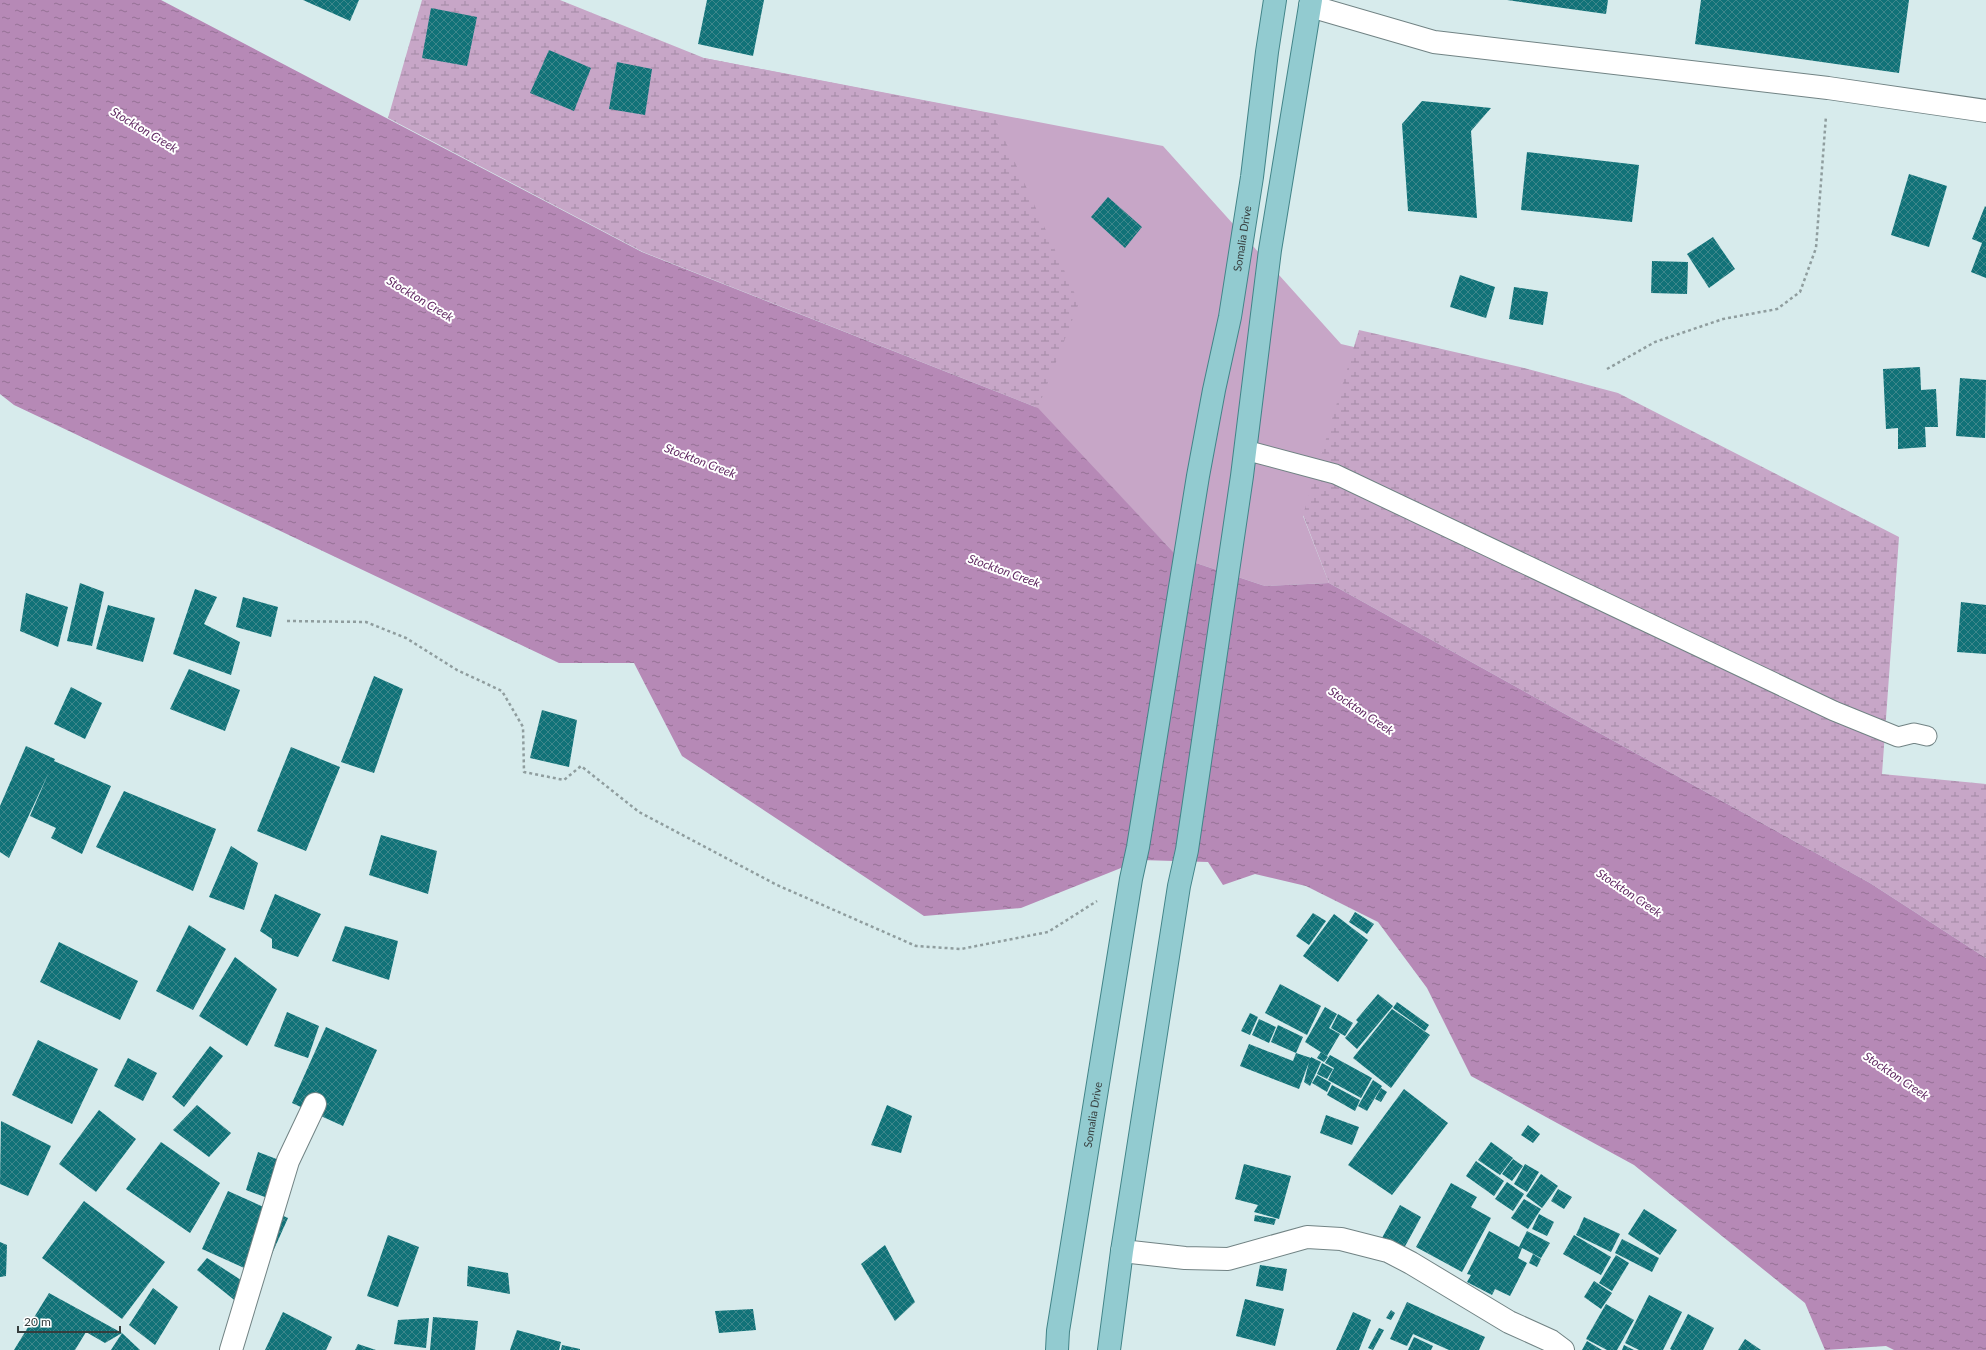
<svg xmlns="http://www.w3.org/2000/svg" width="1986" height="1350" font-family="Lato,sans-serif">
	<defs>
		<pattern id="wetland-marsh" width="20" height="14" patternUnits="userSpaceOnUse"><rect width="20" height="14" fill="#c7a6c7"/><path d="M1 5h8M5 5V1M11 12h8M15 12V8" fill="none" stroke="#a289a3"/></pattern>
		<pattern id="water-ripples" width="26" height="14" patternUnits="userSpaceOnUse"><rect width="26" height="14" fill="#b689b6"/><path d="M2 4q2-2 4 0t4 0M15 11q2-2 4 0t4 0" fill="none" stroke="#957195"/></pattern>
		<pattern id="building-cross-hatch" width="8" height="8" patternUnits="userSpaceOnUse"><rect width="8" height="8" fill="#117278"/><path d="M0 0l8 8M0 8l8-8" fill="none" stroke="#3e878b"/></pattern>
	</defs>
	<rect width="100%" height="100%" fill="#d7ebec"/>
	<!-- grass -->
	<polygon fill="#c7a6c7" points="704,58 1163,146 1341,344 1498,381 1303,516 1329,583 1265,586 1178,557"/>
	<!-- wetland -->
	<g fill="url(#wetland-marsh)">
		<polygon points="422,0 560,0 704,58 993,114 1079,303 1038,408 643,252 388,118"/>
		<polygon points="1359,330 1520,367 1618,393 1899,537 1882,774 1986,784 1986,958 1870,883 1329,583 1303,515"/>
	</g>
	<!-- water -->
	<polygon fill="url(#water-ripples)" points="0,0 161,0 642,252 1038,408 1178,557 1265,586 1329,583 1870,883 1986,958 1986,1350 1894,1350 1886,1346 1825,1350 1805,1303 1634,1165 1471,1076 1427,988 1378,922 1306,886 1255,874 1223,885 1208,862 1141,860 1021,908 924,916 682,756 634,663 559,663 14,405 0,394"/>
	<!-- building -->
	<g fill="url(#building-cross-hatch)">
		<polygon points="303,0 359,0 350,21"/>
		<polygon points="707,0 764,0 753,56 698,44"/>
		<polygon points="1507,0 1608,0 1606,14"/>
		<polygon points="1701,0 1909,0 1899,73 1695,44"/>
		<polygon points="431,8 477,17 467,66 422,58"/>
		<polygon points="549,50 591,68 574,111 530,93"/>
		<polygon points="617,62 652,69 645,115 609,109"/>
		<polygon points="1422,101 1491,108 1471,131 1477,218 1408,211 1402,124"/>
		<polygon points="1527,152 1639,165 1632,222 1521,210"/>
		<polygon points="1909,174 1947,186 1929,247 1891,235"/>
		<polygon points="1108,197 1142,227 1125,248 1091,217"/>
		<polygon points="1985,206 1986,207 1986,278 1971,272 1982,243 1972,239"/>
		<polygon points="1713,237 1735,269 1709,288 1687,254"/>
		<polygon points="1652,261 1688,262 1687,294 1651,293"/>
		<polygon points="1460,275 1495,287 1486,318 1450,307"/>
		<polygon points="1514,287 1548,292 1543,325 1509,319"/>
		<polygon points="1920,367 1921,390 1936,389 1938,427 1925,427 1926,447 1898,449 1898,428 1886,429 1883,369"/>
		<polygon points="1960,378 1986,380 1985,438 1956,436"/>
		<polygon points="80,583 104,592 92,646 67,641"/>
		<polygon points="195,589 217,597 204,624 240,642 231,675 173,654"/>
		<polygon points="26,593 68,607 58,647 20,631"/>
		<polygon points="243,597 278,607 271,637 236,627"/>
		<polygon points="1961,602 1986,605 1986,654 1957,652"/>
		<polygon points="108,605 155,618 143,662 96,649"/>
		<polygon points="189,669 240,690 225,731 170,709"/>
		<polygon points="374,676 403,689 374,773 341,762"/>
		<polygon points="71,687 102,703 85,739 54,724"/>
		<polygon points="542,710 577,720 569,767 530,758"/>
		<polygon points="26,746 55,759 54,761 111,786 82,854 51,838 56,828 30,816 49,772 9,858 0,852 0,806"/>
		<polygon points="291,747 340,767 306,851 257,831"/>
		<polygon points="124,791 216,829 193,891 96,847"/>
		<polygon points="381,835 437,851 428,894 369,875"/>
		<polygon points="231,846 258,863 244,910 209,897"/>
		<polygon points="275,894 321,914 298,957 272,948 272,939 260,931"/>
		<polygon points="1355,912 1374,924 1367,934 1349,922"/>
		<polygon points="1313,913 1326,921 1309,945 1296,936"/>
		<polygon points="1334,914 1368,940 1338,982 1303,956"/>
		<polygon points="189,925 226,949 193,1010 156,991"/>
		<polygon points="345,926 398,941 389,980 332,961"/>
		<polygon points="59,942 138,981 120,1020 40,982"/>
		<polygon points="235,957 277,989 247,1046 199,1016"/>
		<polygon points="1280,984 1321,1006 1307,1035 1265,1013"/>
		<polygon points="1378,994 1393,1006 1357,1049 1345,1038 1358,1022 1356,1020"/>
		<polygon points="1397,1002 1429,1025 1425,1031 1393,1008"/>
		<polygon points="1325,1007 1337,1014 1329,1028 1340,1034 1327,1056 1305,1042"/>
		<polygon points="1392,1009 1430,1035 1391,1088 1353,1058"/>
		<polygon points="287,1012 319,1026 308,1058 274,1046"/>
		<polygon points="1250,1013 1258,1017 1250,1035 1241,1031"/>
		<polygon points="1338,1014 1353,1023 1345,1036 1331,1028"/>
		<polygon points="1259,1019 1276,1027 1269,1043 1252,1035"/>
		<polygon points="1278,1025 1303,1037 1296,1053 1271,1042"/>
		<polygon points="326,1027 377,1050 343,1126 292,1103"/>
		<polygon points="38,1040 98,1069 72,1124 12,1095"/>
		<polygon points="1249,1044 1293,1061 1296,1053 1311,1058 1311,1057 1321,1062 1310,1086 1304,1082 1309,1062 1299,1089 1240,1066"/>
		<polygon points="210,1046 223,1056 184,1107 172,1097"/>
		<polygon points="1321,1052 1328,1057 1324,1062 1317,1058"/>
		<polygon points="1330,1055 1372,1078 1361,1098 1328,1080 1334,1068 1325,1063"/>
		<polygon points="128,1058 157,1073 143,1101 114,1086"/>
		<polygon points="1322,1063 1333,1069 1327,1079 1317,1074"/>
		<polygon points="1317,1075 1331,1083 1327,1092 1312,1083"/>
		<polygon points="1373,1080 1382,1086 1367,1111 1358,1106"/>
		<polygon points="1332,1085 1360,1100 1355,1111 1327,1095"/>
		<polygon points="1381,1088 1387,1092 1381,1102 1375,1099"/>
		<polygon points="1404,1089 1448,1123 1392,1195 1348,1165"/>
		<polygon points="197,1105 231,1133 209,1157 173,1130"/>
		<polygon points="887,1105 912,1116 901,1153 871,1145"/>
		<polygon points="99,1110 136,1139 96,1192 59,1164"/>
		<polygon points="1326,1115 1359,1127 1352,1145 1320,1133"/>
		<polygon points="1,1121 51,1146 28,1196 0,1184"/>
		<polygon points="1528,1125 1540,1134 1533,1143 1521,1135"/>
		<polygon points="161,1142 220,1183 190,1233 126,1189"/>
		<polygon points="1491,1142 1513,1158 1500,1175 1478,1160"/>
		<polygon points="258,1152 287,1163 273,1200 246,1190"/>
		<polygon points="1513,1159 1523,1166 1512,1181 1502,1174"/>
		<polygon points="1476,1161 1504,1181 1494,1196 1466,1176"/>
		<polygon points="1244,1164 1291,1176 1279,1219 1254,1212 1258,1205 1235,1199"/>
		<polygon points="1525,1164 1539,1172 1527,1192 1514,1184"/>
		<polygon points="1541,1174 1558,1186 1542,1208 1526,1196"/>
		<polygon points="1507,1182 1524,1194 1513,1211 1495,1199"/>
		<polygon points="1451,1183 1477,1197 1471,1207 1491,1218 1462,1272 1416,1247"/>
		<polygon points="1558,1189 1572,1197 1564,1209 1551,1201"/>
		<polygon points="228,1191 288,1218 262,1276 202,1249"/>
		<polygon points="1524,1199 1541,1209 1528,1229 1511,1218"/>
		<polygon points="84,1201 165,1262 122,1319 42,1258"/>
		<polygon points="1400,1205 1421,1217 1403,1250 1382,1238"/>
		<polygon points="1644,1209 1677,1230 1660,1255 1628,1234"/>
		<polygon points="1539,1214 1554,1222 1547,1236 1532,1229"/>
		<polygon points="1255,1215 1276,1219 1274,1225 1254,1221"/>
		<polygon points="1584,1217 1620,1234 1611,1252 1576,1235"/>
		<polygon points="1489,1231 1519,1247 1527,1231 1550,1243 1541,1258 1522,1248 1518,1258 1527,1263 1510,1296 1495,1289 1492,1295 1467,1282 1471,1275 1467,1274"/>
		<polygon points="388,1235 419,1247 398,1307 367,1296"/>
		<polygon points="1574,1235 1611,1257 1601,1275 1563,1254"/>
		<polygon points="1622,1239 1659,1258 1652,1272 1615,1253"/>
		<polygon points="0,1242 7,1245 6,1276 0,1277"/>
		<polygon points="885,1245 915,1302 895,1321 861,1264"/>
		<polygon points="1533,1254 1541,1259 1537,1267 1529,1263"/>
		<polygon points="1616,1255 1629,1263 1612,1291 1599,1283"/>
		<polygon points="207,1258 255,1289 243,1307 197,1270"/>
		<polygon points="1260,1265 1287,1269 1283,1291 1256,1286"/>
		<polygon points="468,1266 508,1273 510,1294 467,1286"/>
		<polygon points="1594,1281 1612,1293 1601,1309 1584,1297"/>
		<polygon points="153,1288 178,1307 155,1345 129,1325"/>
		<polygon points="49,1293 122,1333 105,1343 86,1332 75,1350 14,1350"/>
		<polygon points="1649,1295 1682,1312 1663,1350 1639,1350 1625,1343"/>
		<polygon points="1245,1299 1284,1309 1275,1346 1236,1336"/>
		<polygon points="1407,1302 1485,1337 1479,1350 1449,1350 1413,1334 1407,1346 1390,1339"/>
		<polygon points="1606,1304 1634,1320 1617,1350 1607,1350 1586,1339"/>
		<polygon points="753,1309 756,1330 719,1333 715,1311"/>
		<polygon points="1391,1310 1395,1313 1391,1320 1386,1318"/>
		<polygon points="283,1312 332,1337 326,1350 265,1350"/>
		<polygon points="1353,1312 1371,1320 1359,1350 1336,1350"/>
		<polygon points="1688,1314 1714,1328 1703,1350 1672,1350 1670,1349"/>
		<polygon points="433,1317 478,1321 475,1350 430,1350"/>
		<polygon points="429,1318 426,1348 394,1344 398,1320"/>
		<polygon points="1379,1328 1384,1330 1373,1350 1368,1348"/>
		<polygon points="517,1330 561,1342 559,1350 510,1350"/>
		<polygon points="122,1333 140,1350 111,1350"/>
		<polygon points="1414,1337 1433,1346 1431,1350 1408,1350"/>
		<polygon points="1745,1339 1761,1350 1738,1350"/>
		<polygon points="1587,1341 1602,1350 1582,1350"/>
		<polygon points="358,1344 376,1350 355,1350"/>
		<polygon points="562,1345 580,1349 580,1350 561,1350"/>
		<polygon points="1624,1345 1634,1350 1622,1350"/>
	</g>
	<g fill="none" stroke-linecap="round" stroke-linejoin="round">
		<!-- service casing -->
		<g stroke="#718384" stroke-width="21">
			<polyline id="service" points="1245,450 1335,474 1834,711 1898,737 1914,733 1927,736"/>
		</g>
		<!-- minor casing -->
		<g stroke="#718384" stroke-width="24">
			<g id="minor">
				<polyline points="1310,6 1434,42 1828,88 1986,111"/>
				<polyline points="1122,1251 1185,1258 1228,1259 1307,1237 1341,1239 1388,1251 1411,1263 1509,1322 1551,1341 1563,1350"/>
				<polyline points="231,1350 288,1161 315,1104"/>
			</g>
		</g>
		<!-- primary casing -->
		<g stroke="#428488" stroke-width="24">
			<g id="primary">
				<path id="s1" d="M1057,1350L1058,1331L1131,879L1138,847L1198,476L1214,390L1230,317L1252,177L1267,52L1275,0"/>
				<polyline points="1109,1350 1122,1251 1179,886 1187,850 1242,476 1270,250 1311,0"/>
			</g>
		</g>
		<!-- path -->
		<g stroke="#8f9d9e" stroke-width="2.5" stroke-dasharray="3 3" stroke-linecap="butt">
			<polyline points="1607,369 1655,342 1723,319 1777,309 1800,292 1816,248 1826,116"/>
			<polyline points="287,621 366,622 406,638 457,670 502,691 523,727 524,772 564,780 581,766 639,812 777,885 916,946 961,949 1048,932 1097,901"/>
		</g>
		<!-- service -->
		<use href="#service" stroke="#fff" stroke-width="19"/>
		<!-- minor -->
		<use href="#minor" stroke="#fff" stroke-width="22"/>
		<!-- primary -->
		<use href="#primary" stroke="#92cbd0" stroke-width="22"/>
	</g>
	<g text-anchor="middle" stroke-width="4" stroke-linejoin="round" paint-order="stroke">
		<!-- street labels -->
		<g font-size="11" fill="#363e3e" stroke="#fff">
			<text dy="4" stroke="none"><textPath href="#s1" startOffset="1127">Somalia Drive</textPath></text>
			<text dy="4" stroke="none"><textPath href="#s1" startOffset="238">Somalia Drive</textPath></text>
		</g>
		<!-- water labels -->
		<g font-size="12" font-style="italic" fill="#612a63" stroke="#fff">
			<text transform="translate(144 130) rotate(31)" y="4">Stockton Creek</text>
			<text transform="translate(420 299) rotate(31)" y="4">Stockton Creek</text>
			<text transform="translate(700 461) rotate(21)" y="4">Stockton Creek</text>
			<text transform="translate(1004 571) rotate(20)" y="4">Stockton Creek</text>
			<text transform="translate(1361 711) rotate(34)" y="4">Stockton Creek</text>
			<text transform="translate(1629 893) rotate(34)" y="4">Stockton Creek</text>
			<text transform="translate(1896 1076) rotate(34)" y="4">Stockton Creek</text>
		</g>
	</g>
	<!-- scale -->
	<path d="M18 1326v6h102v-6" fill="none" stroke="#363e3e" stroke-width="2"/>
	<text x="24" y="1326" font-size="12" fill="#363e3e" stroke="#ffffff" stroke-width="3" paint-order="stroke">20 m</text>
</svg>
